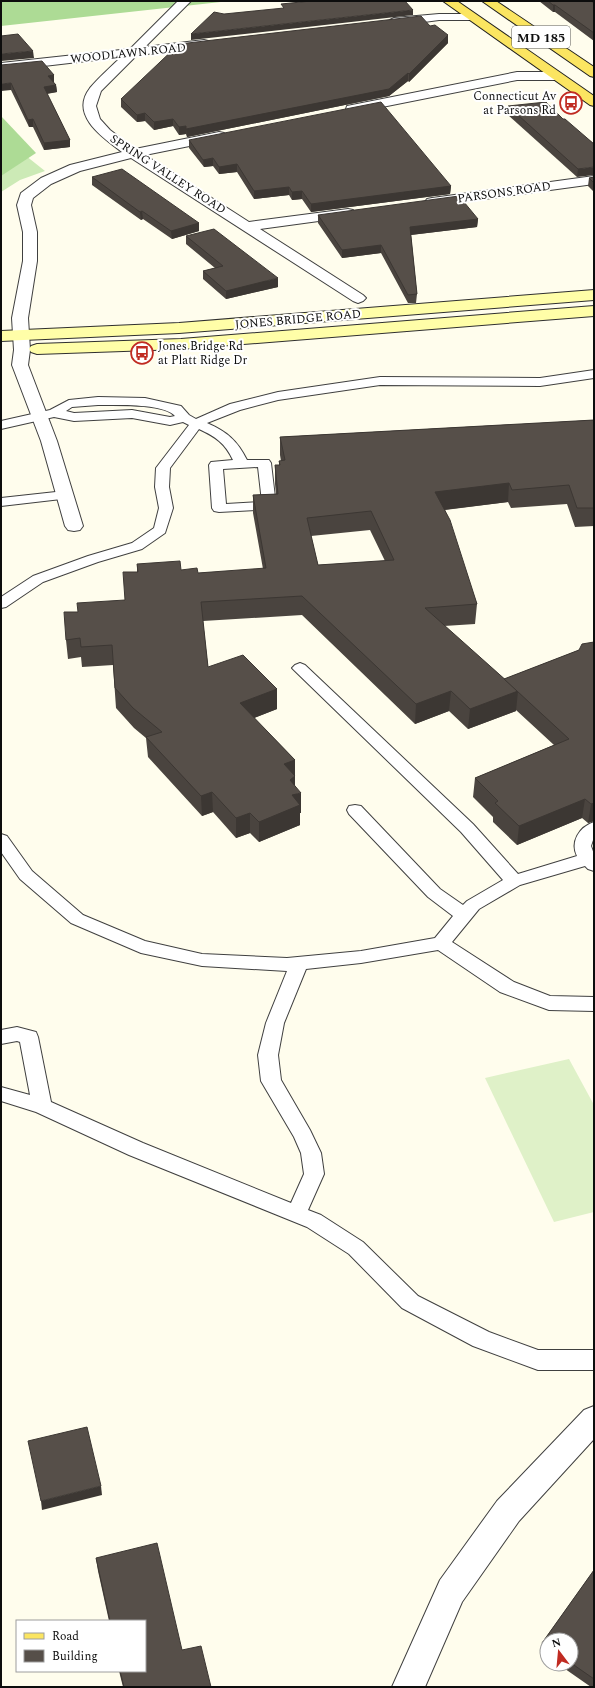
<svg xmlns="http://www.w3.org/2000/svg" width="595" height="1688" font-family="Spectral,serif">
	<rect width="100%" height="100%" fill="#fffded"/>
	<!-- green -->
	<polygon fill="#cceab6" points="1,136 45,171 20,180 1,192"/>
	<!-- forest -->
	<g fill="#addb95">
		<polygon points="1,1 230,1 1,26"/>
		<polygon points="1,116 36,153 1,176"/>
	</g>
	<!-- pitch -->
	<polygon fill="#dff1c8" points="569,1059 594,1105 594,1212 554,1222 485,1078"/>
	<g fill="none" stroke-linecap="round" stroke-linejoin="round">
		<!-- lane casing -->
		<g stroke="#404040" stroke-width="2">
			<g id="lane">
				<path d="M594,370V378L540,386L380,385L278,400L240,410L207,423C227,432 237,440 247,460H269L271,463L276,506L274,509L219,512L214,511L212,508L209,465L211,462L233,460C225,443 216,437 199,429L170,468L169,487L173,508L165,533L142,549L98,562L43,582L6,607L1,608V597L33,576L88,556L132,543L154,528L159,508L155,487L156,468L189,425L183,422L170,425L132,418L74,421L54,417L1,429V421L50,410L69,400L98,397L145,398L181,406L189,415L196,419L230,404L278,392L380,377L540,378ZM98,405C116,405 164,403 175,416L170,417L132,410L74,413L66,411L72,407ZM258,467L262,502L226,504L223,469Z"/>
				<polygon points="65,491 70,492 72,495 70,498 1,506 1,498"/>
				<path d="M300,663L305,665L473,824L518,874L577,856C570,842 579,827 594,822V837L591,846L594,854V871L588,869L585,866L520,885L479,909L452,942L514,982L550,996L594,997V1011L549,1010L500,992L438,950L361,963L306,969L284,1023L278,1055L281,1080L310,1130L321,1153L324,1174L308,1210L321,1215L363,1242L418,1296L489,1332L538,1350H594V1370H538L473,1346L402,1308L349,1254L307,1227L129,1155L36,1112L1,1101V1087L30,1095L20,1042L17,1041L1,1044V1030L17,1027L36,1032L38,1037L51,1102L143,1143L291,1203L304,1174L301,1153L294,1137L261,1081L258,1055L266,1023L287,971L202,966L141,953L71,923L20,879L1,852V834L7,836L32,871L83,915L145,941L202,954L287,958L361,951L435,938L453,916L428,897L349,814L347,810L349,806L355,805L361,806L440,889L463,905L467,901L503,880L461,832L295,671L292,668L295,665Z"/>
			</g>
		</g>
		<!-- street casing -->
		<g stroke="#404040" stroke-width="2">
			<g id="street">
				<path d="M178,1H191L145,47L204,40L208,41L210,44L208,47L204,48L137,55L101,91L96,106L100,119L110,130L135,149L219,132L224,133L226,136L224,139L145,155L249,222L348,209L353,210L355,213L353,216L348,217L260,229L363,295L366,298L363,301L358,303L353,301L131,158L80,171L51,184L33,198L31,205L37,232V261L28,318L30,350L28,365L57,441L83,526L80,530L74,531L68,530L65,526L41,441L12,365L14,350L12,318L23,261V232L17,205L21,193L41,178L70,165L122,152C103,138 69,115 90,88C99,77 111,67 121,57L1,71V63L130,49Z"/>
				<polygon points="439,14 470,14 474,15 476,17 474,19 470,20 439,20 394,26 390,24 388,22 390,20 394,18"/>
				<polygon points="517,72 555,72 559,73 561,76 559,79 555,80 517,80 352,113 347,112 346,109 347,106"/>
				<polygon points="594,176 594,184 432,206 427,205 425,202 427,199 432,198"/>
				<polygon points="594,1406 594,1439 519,1521 462,1602 425,1687 392,1687 440,1580 497,1501 584,1410"/>
			</g>
		</g>
		<!-- secondary casing -->
		<g stroke="#2f2f2f" stroke-width="2">
			<g id="secondary">
				<polygon points="594,290 594,300 179,333 1,341 1,331 179,323"/>
				<polygon points="594,306 594,316 181,349 37,354 31,352 29,349 31,346 37,344 181,339"/>
			</g>
		</g>
		<!-- primary casing -->
		<g stroke="#1e1e1e" stroke-width="2">
			<g id="primary">
				<polygon points="443,1 457,1 594,96 594,106 590,105"/>
				<polygon points="482,1 496,1 594,67 594,77 590,76"/>
			</g>
		</g>
		<!-- lane -->
		<use href="#lane" fill="#fff" fill-rule="evenodd"/>
		<!-- street -->
		<use href="#street" fill="#fff" fill-rule="evenodd"/>
		<!-- secondary -->
		<use href="#secondary" fill="#fffea8" fill-rule="evenodd"/>
		<!-- primary -->
		<use href="#primary" fill="#fbe561" fill-rule="evenodd"/>
	</g>
	<!-- wall -->
	<g fill="#4a443f" fill-rule="evenodd">
		<polygon points="539,1 591,1 594,3 594,41 555,12 553,12"/>
		<polygon points="430,26 448,43 409,82 408,81 389,96 187,137 186,134 179,135 173,126 154,130 145,121 137,122 121,107 121,99"/>
		<polygon points="1,65 54,75 54,82 53,82 56,85 57,92 47,94 70,140 70,147 44,150 33,127 29,127 11,90"/>
		<polygon points="508,106 563,119 594,144 577,177 507,114"/>
		<polygon points="189,140 451,186 450,194 311,212 302,199 292,200 289,195 254,199 237,172 219,174 213,166 204,167 189,148"/>
		<polygon points="92,177 199,223 199,231 172,239 143,219 141,220 92,185"/>
		<polygon points="594,177 594,192 588,186 589,178"/>
		<polygon points="318,215 478,219 477,227 411,235 417,294 416,303 408,303 381,253 342,258 318,223"/>
		<polygon points="186,236 278,287 226,299 203,279 203,271 215,268 186,244"/>
		<path d="M594,420V526L575,527L567,504L511,508L508,502L445,510L477,604L475,624L444,626L504,679L579,650L594,642V821L588,823L582,818L517,845L493,822V817L473,797L475,778L554,745L516,710V711L468,729L449,711L415,724L302,615L203,621L208,667L277,689V709L254,718L295,760V786L301,813H300V825L259,842L250,833L236,838L213,812L202,816L148,757L146,738L134,728L116,708L113,665L82,667L81,657L68,659L66,640L78,612L125,600L137,572V564L181,570L198,573L263,569L253,513V495L276,494L275,484V465H279V461H281L280,455V437ZM370,530L385,561L318,565L311,536Z"/>
		<polygon points="96,1558 182,1650 211,1687 123,1687 119,1671 145,1671 145,1621 109,1621 98,1571"/>
		<polygon points="594,1570 594,1687 591,1687 558,1664 571,1664 571,1640 547,1640 547,1656 540,1652 542,1643"/>
	</g>
	<!-- shaded-wall -->
	<g fill="#3c3733">
		<rect x="553" y="5" width="2" height="7"/>
		<polygon points="413,10 413,15 191,40 191,34"/>
		<polygon points="448,35 448,43 409,82 409,74"/>
		<polygon points="33,51 34,58 1,61 1,54"/>
		<polygon points="408,73 408,81 389,96 187,137 186,129"/>
		<polygon points="54,75 54,82 48,83 48,76"/>
		<polygon points="11,83 11,90 1,91 1,84"/>
		<polygon points="56,85 57,92 44,94 44,87"/>
		<polygon points="145,113 145,121 137,122 137,115"/>
		<polygon points="33,119 33,127 29,127 28,120"/>
		<polygon points="173,119 173,126 154,130 154,122"/>
		<polygon points="186,126 186,134 179,135 179,127"/>
		<polygon points="70,140 70,147 44,150 44,143"/>
		<polygon points="213,158 213,166 204,167 203,160"/>
		<polygon points="237,164 237,172 219,174 219,167"/>
		<polygon points="594,167 594,175 577,177 578,169"/>
		<polygon points="451,186 450,194 311,212 311,204"/>
		<polygon points="289,187 289,195 254,199 254,191"/>
		<polygon points="302,191 302,199 292,200 292,192"/>
		<polygon points="142,211 143,219 141,220 140,212"/>
		<polygon points="478,219 477,227 410,235 410,227"/>
		<polygon points="199,223 199,231 172,239 171,231"/>
		<polygon points="381,245 381,253 342,258 342,250"/>
		<polygon points="278,278 278,287 226,299 226,291"/>
		<polygon points="509,483 508,502 434,511 435,492"/>
		<polygon points="277,689 277,709 241,723 240,703"/>
		<polygon points="451,691 449,711 415,724 416,704"/>
		<polygon points="518,691 516,711 468,729 470,709"/>
		<polygon points="295,760 295,794 301,793 301,813 300,813 300,825 259,842 259,822 284,764"/>
		<polygon points="212,792 213,812 202,816 201,796"/>
		<polygon points="585,799 582,818 517,845 519,826"/>
		<polygon points="594,803 594,821 588,823 591,804"/>
		<polygon points="250,813 250,833 236,838 236,818"/>
		<polygon points="101,1486 102,1495 42,1510 41,1501"/>
	</g>
	<!-- building -->
	<g fill="#564f49" stroke="#3c3733" fill-rule="evenodd">
		<polygon points="311,1 405,1 413,10 191,34 214,12 224,14 284,8 281,4"/>
		<polygon points="548,1 591,1 594,3 594,33 555,5 553,5"/>
		<polygon points="421,16 430,26 435,25 448,35 409,74 408,73 389,89 186,129 186,126 179,127 173,119 154,122 145,113 137,115 121,99 179,44"/>
		<polygon points="18,34 33,51 1,54 1,36"/>
		<polygon points="42,61 54,75 48,76 56,85 44,87 70,140 44,143 33,119 28,120 11,83 1,84 1,65"/>
		<polygon points="381,102 451,186 311,204 302,191 292,192 289,187 254,191 237,164 219,167 213,158 203,160 189,140"/>
		<polygon points="546,102 563,119 565,119 594,144 594,167 578,169 508,106"/>
		<polygon points="122,169 199,223 171,231 142,211 140,212 92,177"/>
		<polygon points="594,177 594,183 589,178"/>
		<polygon points="459,196 478,219 410,227 417,294 408,295 381,245 342,250 318,215"/>
		<polygon points="214,229 278,278 226,291 203,271 223,266 186,236"/>
		<path d="M594,420V508H577L569,485L512,490L509,483L435,492L450,520L477,604L425,608L518,691L470,709L451,691L416,704L302,596L201,602L208,667L243,655L277,689L240,703L295,760L284,764L295,776L290,780L301,793L292,795L300,805L259,822L250,813L236,818L212,792L201,796L146,737L162,732L133,708L115,688L112,645L81,647L80,638L66,640L64,612H78L77,603L125,600L123,572H138L137,564L180,561L181,570L197,568L198,573L266,568L253,495L278,494L275,465H280L279,461L285,460L280,437ZM371,511L394,560L318,565L307,518Z"/>
		<polygon points="594,642 594,803 591,804 585,799 519,826 495,803 498,801 475,778 569,739 504,679 579,650 582,644"/>
		<polygon points="87,1427 101,1486 41,1501 28,1441"/>
		<polygon points="157,1543 182,1650 201,1646 211,1687 124,1687 120,1671 145,1671 145,1621 110,1621 96,1558"/>
		<polygon points="594,1570 594,1679 571,1663 571,1640 547,1640 547,1646 542,1643"/>
	</g>
	<!-- icons -->
	<defs>
		<g id="bus-ring" transform="scale(1.15)"><circle r="9.5" fill="#fff" stroke="#c02b22" stroke-width="1.5"/><path d="M-5-6H5V4H4V6H2V4H-2V6H-4V4H-5ZM-3.5-4V0h7V-4ZM-3.5 1.2v1.5H-2V1.2ZM2 1.2v1.5H3.5V1.2Z" fill="#c02b22"/></g>
	</defs>
	<g fill-rule="evenodd">
		<use href="#bus-ring" x="571" y="103"/>
		<use href="#bus-ring" x="142" y="353"/>
	</g>
	<g text-anchor="middle" stroke-width="4" stroke-linejoin="round" paint-order="stroke">
		<!-- far-street labels -->
		<g font-size="12" fill="#0d0d0d" stroke="#fff">
			<text transform="translate(128 53) rotate(-6)" y="4">WOODLAWN ROAD</text>
			<text transform="translate(168 174) rotate(33)" y="4">SPRING VALLEY ROAD</text>
			<text transform="translate(504 192) rotate(-8)" y="4">PARSONS ROAD</text>
			<text transform="translate(298 319) rotate(-5)" y="4">JONES BRIDGE ROAD</text>
		</g>
		<!-- far-poi labels -->
		<g font-size="12" fill="#0d0d0d" stroke="#fff" text-anchor="end">
			<text x="556" y="100">Connecticut Av<tspan x="556" dy="14">at Parsons Rd</tspan></text>
			<text x="158" y="350" text-anchor="start">Jones Bridge Rd<tspan x="158" dy="14">at Platt Ridge Dr</tspan></text>
		</g>
		<!-- shield labels -->
		<rect fill="#fff" stroke="#565656" stroke-width="1" x="512" y="26" width="58" height="22" rx="3"/>
		<g font-size="13" font-weight="bold" fill="#0d0d0d">
			<text x="541" y="42">MD 185</text>
		</g>
	</g>
	<!-- border -->
	<rect width="595" height="1688" fill="none" stroke="#0d0d0d" stroke-width="4"/>
	<!-- legend -->
	<rect x="16" y="1620" width="130" height="52" fill="#ffffff" stroke="#9e9e9e"/>
	<rect x="24" y="1633" width="20" height="6" fill="#fbe561" stroke="#9e9e9e"/>
	<text x="52" y="1640" font-size="12" fill="#0d0d0d">Road</text>
	<rect x="24" y="1650" width="20" height="12" fill="#564f49" stroke="#9e9e9e"/>
	<text x="52" y="1660" font-size="12" fill="#0d0d0d">Building</text>
	<!-- north arrow -->
	<g transform="translate(559 1652) rotate(344)"><circle r="19" fill="#ffffff" stroke="#9e9e9e"/>
	<path d="M0-3L7 15L0 10L-7 15Z" fill="#c02b22"/>
	<text y="-6" font-size="11" font-weight="bold" text-anchor="middle" fill="#0d0d0d">N</text>
	</g>
</svg>
